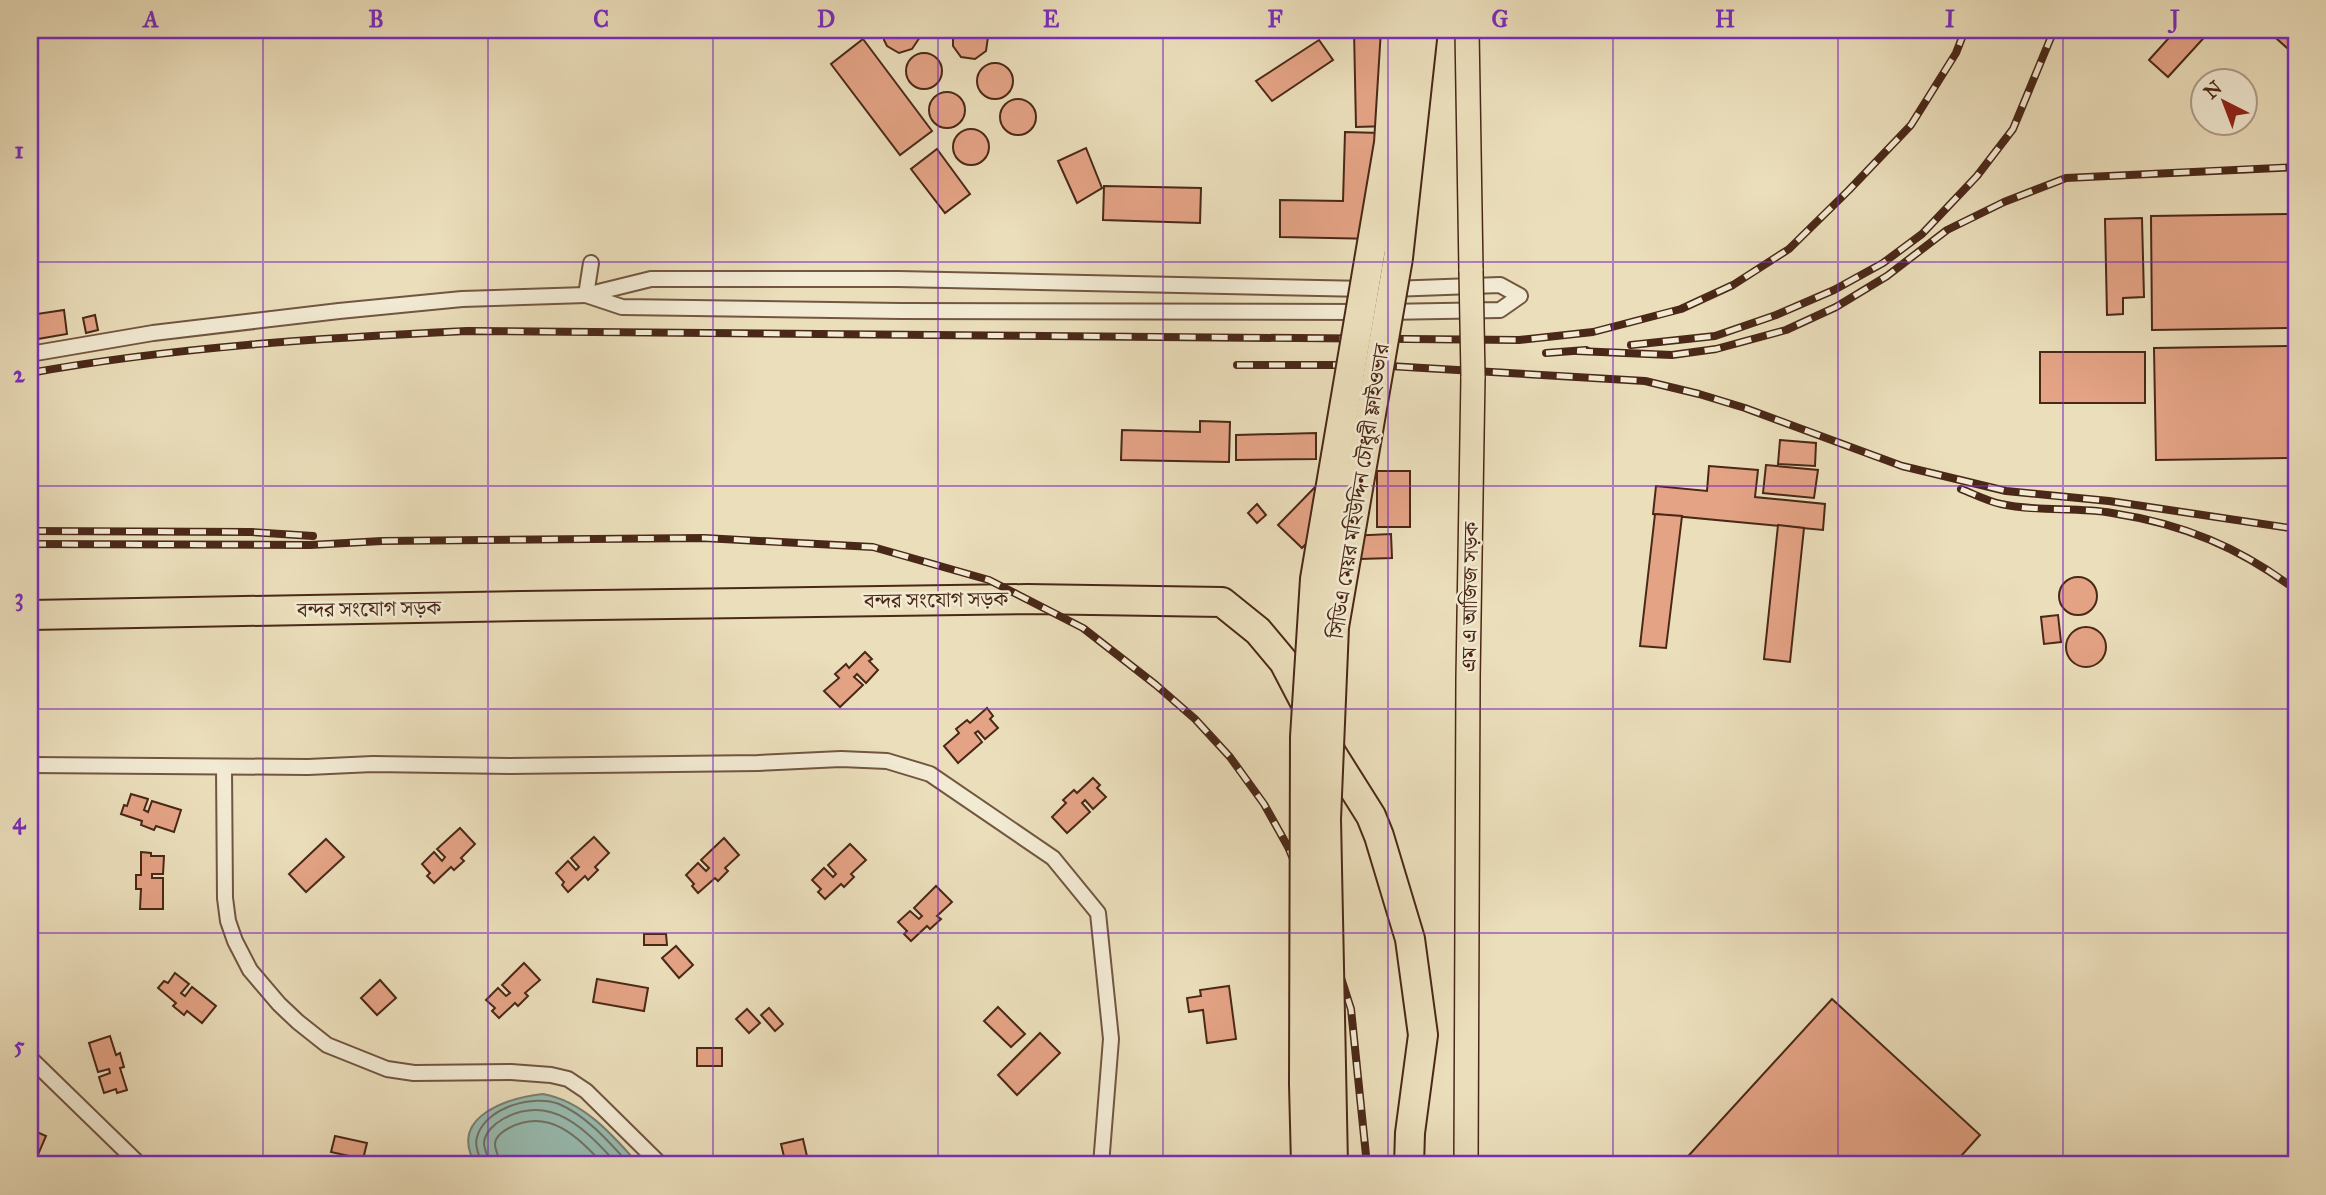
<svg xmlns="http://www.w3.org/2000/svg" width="2326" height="1195" font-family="'IM FELL Great Primer','Noto Serif Bengali',serif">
	<rect width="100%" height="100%" fill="#ebdebb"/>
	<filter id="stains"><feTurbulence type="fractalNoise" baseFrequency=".00286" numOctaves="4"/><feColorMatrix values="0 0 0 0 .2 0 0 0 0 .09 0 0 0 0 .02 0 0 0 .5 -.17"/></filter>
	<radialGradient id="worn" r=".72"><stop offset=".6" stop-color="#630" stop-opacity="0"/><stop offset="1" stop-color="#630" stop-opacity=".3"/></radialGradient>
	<!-- water -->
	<path fill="#98bcb1" stroke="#798173" stroke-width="2" d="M543,1094C583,1101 613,1135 639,1165H476C447,1117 507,1098 543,1094Z"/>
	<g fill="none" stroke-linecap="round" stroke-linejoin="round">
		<!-- shore -->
		<g stroke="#717264" stroke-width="2">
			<path d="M481,1165C480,1154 473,1146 478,1134C488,1107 534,1094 559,1104C587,1116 610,1143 630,1165"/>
			<path d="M490,1165C489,1158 485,1152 484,1144C484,1133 494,1124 503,1119C552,1092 587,1131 618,1165"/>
			<path d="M500,1165C500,1158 495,1151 495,1144C495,1137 503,1131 509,1128C549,1107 578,1137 604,1165"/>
		</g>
	</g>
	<!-- building -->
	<g fill="#e4a385" stroke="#4a2817" stroke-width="2">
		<polygon points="885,30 919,30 920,37 912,49 899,53 887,46 884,40"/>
		<polygon points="957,30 984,30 988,37 986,51 975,59 961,57 953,46 953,39"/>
		<polygon points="1354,30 1387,30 1389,126 1356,127"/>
		<polygon points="2176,30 2211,30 2168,77 2149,60"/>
		<polygon points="2267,30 2288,30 2296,37 2296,56"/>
		<polygon points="863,39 932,131 900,155 831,64"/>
		<polygon points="1319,40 1333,60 1272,101 1256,81"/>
		<circle cx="924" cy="71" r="18"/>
		<circle cx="995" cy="81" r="18"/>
		<circle cx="947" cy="110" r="18"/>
		<circle cx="1018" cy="117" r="18"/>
		<circle cx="971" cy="147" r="18"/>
		<polygon points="1345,132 1381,133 1378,239 1280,237 1280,200 1343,201"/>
		<polygon points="1086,148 1102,188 1077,203 1058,161"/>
		<polygon points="937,149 970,194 945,213 911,169"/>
		<polygon points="1104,186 1201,188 1200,223 1103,220"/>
		<polygon points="2296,214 2296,328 2152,330 2151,216"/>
		<polygon points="2142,218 2144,297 2123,298 2123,314 2107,315 2105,219"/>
		<polygon points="64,310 67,334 32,340 30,315"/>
		<polygon points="95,315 98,330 86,333 83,318"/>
		<polygon points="2296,346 2296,458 2156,460 2154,348"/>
		<rect x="2040" y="352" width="105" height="51"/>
		<polygon points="1200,421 1230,422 1229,462 1121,460 1122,430 1200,432"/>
		<polygon points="1316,433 1316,459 1236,460 1236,435"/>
		<polygon points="1780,440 1816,443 1815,466 1778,464"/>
		<polygon points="1766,465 1818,470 1814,498 1763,493"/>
		<polygon points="1709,466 1758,470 1755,497 1825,504 1823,530 1653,514 1656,486 1707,491"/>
		<rect x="1377" y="471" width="33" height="56"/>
		<polygon points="1323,479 1347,502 1302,548 1278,525"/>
		<polygon points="1257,504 1266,515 1257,523 1248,513"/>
		<polygon points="1655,514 1682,516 1666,648 1640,646"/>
		<polygon points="1778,525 1804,528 1790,662 1764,659"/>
		<polygon points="1391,534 1392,558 1327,560 1326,537"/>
		<circle cx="2078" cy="596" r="19"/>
		<polygon points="2058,615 2061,642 2044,644 2041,617"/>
		<circle cx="2086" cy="647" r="20"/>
		<polygon points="865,652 872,659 869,661 878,670 866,683 857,674 854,677 863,685 840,707 824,691 839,678 835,674 846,664 849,668"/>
		<polygon points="987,708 993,716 990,719 998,728 985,739 978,731 975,733 982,742 958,763 944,746 959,733 956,729 967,720 970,723"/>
		<polygon points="1093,778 1100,785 1097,788 1106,797 1093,809 1085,800 1082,803 1090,812 1067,833 1052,817 1066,803 1063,800 1074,790 1077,793"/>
		<polygon points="131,794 148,799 144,810 148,812 152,801 181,810 174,832 156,826 154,830 141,825 142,821 121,814 124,805 127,806"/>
		<polygon points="460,828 475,844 461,858 464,861 454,870 451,867 434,883 427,876 430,873 422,864 434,852 442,861 445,857 437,849"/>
		<polygon points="594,837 609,853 595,867 598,870 588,880 585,876 568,892 562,885 564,882 556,873 568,861 576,870 579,867 571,858"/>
		<polygon points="724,838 739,855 725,868 728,871 718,881 715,878 698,893 692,886 694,884 686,875 698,863 706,871 709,868 701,860"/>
		<polygon points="326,839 344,857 306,892 289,874"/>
		<polygon points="850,844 866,860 851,874 854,877 844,887 841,884 825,899 818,892 821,889 812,880 824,868 833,877 836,874 828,865"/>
		<polygon points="141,852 151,853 151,856 164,856 163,874 152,874 152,878 163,878 163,909 140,909 141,889 136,889 136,875 141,875"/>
		<polygon points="936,886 952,902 937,916 941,919 930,929 927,926 911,941 904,934 907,931 898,922 910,911 919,919 922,916 914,908"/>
		<polygon points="644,934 666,934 667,945 644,945"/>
		<polygon points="676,946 693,965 679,978 662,958"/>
		<polygon points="524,963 540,980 525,993 528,996 518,1006 515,1003 499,1018 492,1011 495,1008 486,1000 498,988 506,996 510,993 502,985"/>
		<polygon points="175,973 189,984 181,993 185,996 192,987 216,1006 202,1023 187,1011 184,1015 173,1006 176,1003 158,988 164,981 168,983"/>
		<polygon points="597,979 648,988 644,1011 593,1002"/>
		<polygon points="380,980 396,998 377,1015 361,998"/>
		<polygon points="1229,986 1236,1039 1207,1043 1203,1010 1189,1012 1187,998 1201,996 1200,990"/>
		<polygon points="1832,999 1980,1135 1953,1165 1680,1165"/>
		<polygon points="998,1007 1025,1034 1011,1047 984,1021"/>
		<polygon points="769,1008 783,1024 775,1031 761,1015"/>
		<polygon points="747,1009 760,1023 749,1033 736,1019"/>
		<polygon points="1040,1033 1060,1053 1017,1095 998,1075"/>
		<polygon points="110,1036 116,1055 120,1053 124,1067 120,1068 127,1090 117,1093 116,1089 104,1093 99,1077 110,1073 109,1069 98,1072 89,1043"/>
		<rect x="697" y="1048" width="25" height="18"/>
		<polygon points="30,1129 46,1136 37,1157 30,1154"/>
		<polygon points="335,1136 367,1143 363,1159 331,1152"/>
		<polygon points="803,1139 809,1165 786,1165 781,1144"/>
	</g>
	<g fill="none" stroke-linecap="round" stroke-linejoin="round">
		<!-- street casing -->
		<g stroke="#725640" stroke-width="18">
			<g id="street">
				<polyline points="586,295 622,307 901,311 1363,312"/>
				<polyline points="586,295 591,263"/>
				<polyline points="1384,312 1500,310 1520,296 1500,285 1391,289"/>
				<polyline points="30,354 153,333 339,311 462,299 586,295 651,279 898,279 1367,289"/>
				<polyline points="30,765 308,767 373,764 510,766 758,763 841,759 887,761 930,774 1053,858 1098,913 1111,1039 1101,1165"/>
				<polyline points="224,767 225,898 228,921 235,941 250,970 279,1004 298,1022 327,1045 387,1069 414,1073 511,1072 551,1075 568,1079 586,1091 661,1165"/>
				<polyline points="30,1058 140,1165"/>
			</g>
		</g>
		<!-- primary casing -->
		<g stroke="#4a2817" stroke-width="26">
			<g id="primary">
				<polyline points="1467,30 1471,271"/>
				<polyline points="1466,1165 1468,678 1473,376"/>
			</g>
		</g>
		<!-- highway casing -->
		<g stroke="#4a2817" stroke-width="32">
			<polyline id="highway" points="30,615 522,606 1027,599 1222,602 1258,631 1284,662 1332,754 1371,816 1379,836 1410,939 1423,1035 1410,1133 1409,1165"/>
		</g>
		<!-- street -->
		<use href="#street" stroke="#f2ead3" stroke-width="14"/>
		<!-- primary -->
		<use href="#primary" stroke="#ebdebb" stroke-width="23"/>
		<!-- highway -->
		<use href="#highway" stroke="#ebdebb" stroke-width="28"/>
		<!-- rail casing -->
		<g stroke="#4a2817" stroke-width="8">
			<g id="rail">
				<polyline points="1631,345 1715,336 1776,315 1834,290 1883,263 1922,234 1977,176 2013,129 2054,30"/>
				<polyline points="1577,351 1672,355 1716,349 1786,330 1836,307 1887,276 1947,230 2004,202 2066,178 2296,167"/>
				<polyline points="1546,353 1586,350"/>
				<polyline points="1237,365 1372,365 1645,381 1699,394 1745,408 1902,466 2006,491 2109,501 2296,529"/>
				<path d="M30,373C174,347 321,338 467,331L1519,340L1593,332L1681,309L1733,285L1789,249L1849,190L1911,125L1956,53L1965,30"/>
				<path d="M1961,489C1974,494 1987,501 2001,504C2034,512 2077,507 2112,513C2183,524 2239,547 2296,590"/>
				<polyline points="30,531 251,532 313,536"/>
				<polyline points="30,544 310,545 382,541 704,538 873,547 989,580 1083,628 1156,685 1195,719 1230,757 1264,804 1288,847 1333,953 1351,1009 1367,1165"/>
			</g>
		</g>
		<!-- rail -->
		<use href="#rail" stroke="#f2ead3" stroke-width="5" stroke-dasharray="16" stroke-linecap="butt"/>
		<!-- primary-bridge casing -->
		<g stroke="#4a2817" stroke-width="26" stroke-linecap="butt">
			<polyline id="primary-bridge" points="1471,271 1473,376"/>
		</g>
		<!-- highway-bridge casing -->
		<g stroke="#4a2817" stroke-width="32" stroke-linecap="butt">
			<g id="highway-bridge">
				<polyline points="1306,1165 1304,1084 1305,737 1315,579 1389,143 1396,30"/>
				<polyline points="1333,1165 1326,819 1334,627 1398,258 1423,30"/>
			</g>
		</g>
		<!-- primary-bridge -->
		<use href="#primary-bridge" stroke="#ebdebb" stroke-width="23"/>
		<!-- highway-bridge -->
		<use href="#highway-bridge" stroke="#ebdebb" stroke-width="28"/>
	</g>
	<!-- grid -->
	<path fill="none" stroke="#7b2cbf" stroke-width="2" stroke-opacity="0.55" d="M263,30V1165M488,30V1165M713,30V1165M938,30V1165M1163,30V1165M1388,30V1165M1613,30V1165M1838,30V1165M2063,30V1165M30,262H2296M30,486H2296M30,709H2296M30,933H2296"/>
	<g text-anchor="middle" stroke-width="5" stroke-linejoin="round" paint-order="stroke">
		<!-- street labels -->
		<g font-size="21" fill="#4a2817" stroke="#f2ead3">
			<text transform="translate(1359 491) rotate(-81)" y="7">সিডিএ মেয়র মহিউদ্দিন চৌধুরী ফ্লাইওভার</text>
			<text transform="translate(1470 597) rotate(-89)" y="7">এম এ আজিজ সড়ক</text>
			<text transform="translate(936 600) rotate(-1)" y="7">বন্দর সংযোগ সড়ক</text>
			<text transform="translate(369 609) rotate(-1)" y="7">বন্দর সংযোগ সড়ক</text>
		</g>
	</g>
	<!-- margin -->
	<rect width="2326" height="1195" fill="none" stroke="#ebdebb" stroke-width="77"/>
	<!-- north arrow -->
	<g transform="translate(2224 102) rotate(318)"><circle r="33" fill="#f2ead3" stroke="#af9c88" stroke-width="2"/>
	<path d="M0-5L12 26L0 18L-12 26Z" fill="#8f2418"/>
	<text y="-10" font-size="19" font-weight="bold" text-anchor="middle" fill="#4a2817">N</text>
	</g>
	<rect x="38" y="38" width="2250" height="1118" fill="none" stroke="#7b2cbf" stroke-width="2.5"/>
	<g font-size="23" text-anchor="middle" font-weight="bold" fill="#7b2cbf">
		<text x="151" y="27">A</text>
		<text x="376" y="27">B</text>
		<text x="601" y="27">C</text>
		<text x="826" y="27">D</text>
		<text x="1051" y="27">E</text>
		<text x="1275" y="27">F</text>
		<text x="1500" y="27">G</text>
		<text x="1725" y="27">H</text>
		<text x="1950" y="27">I</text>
		<text x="2175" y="27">J</text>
		<text x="19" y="158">1</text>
		<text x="19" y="382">2</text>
		<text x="19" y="605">3</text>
		<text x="19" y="829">4</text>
		<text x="19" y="1053">5</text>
	</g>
	<rect width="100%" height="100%" filter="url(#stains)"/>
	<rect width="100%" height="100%" fill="url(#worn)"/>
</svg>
